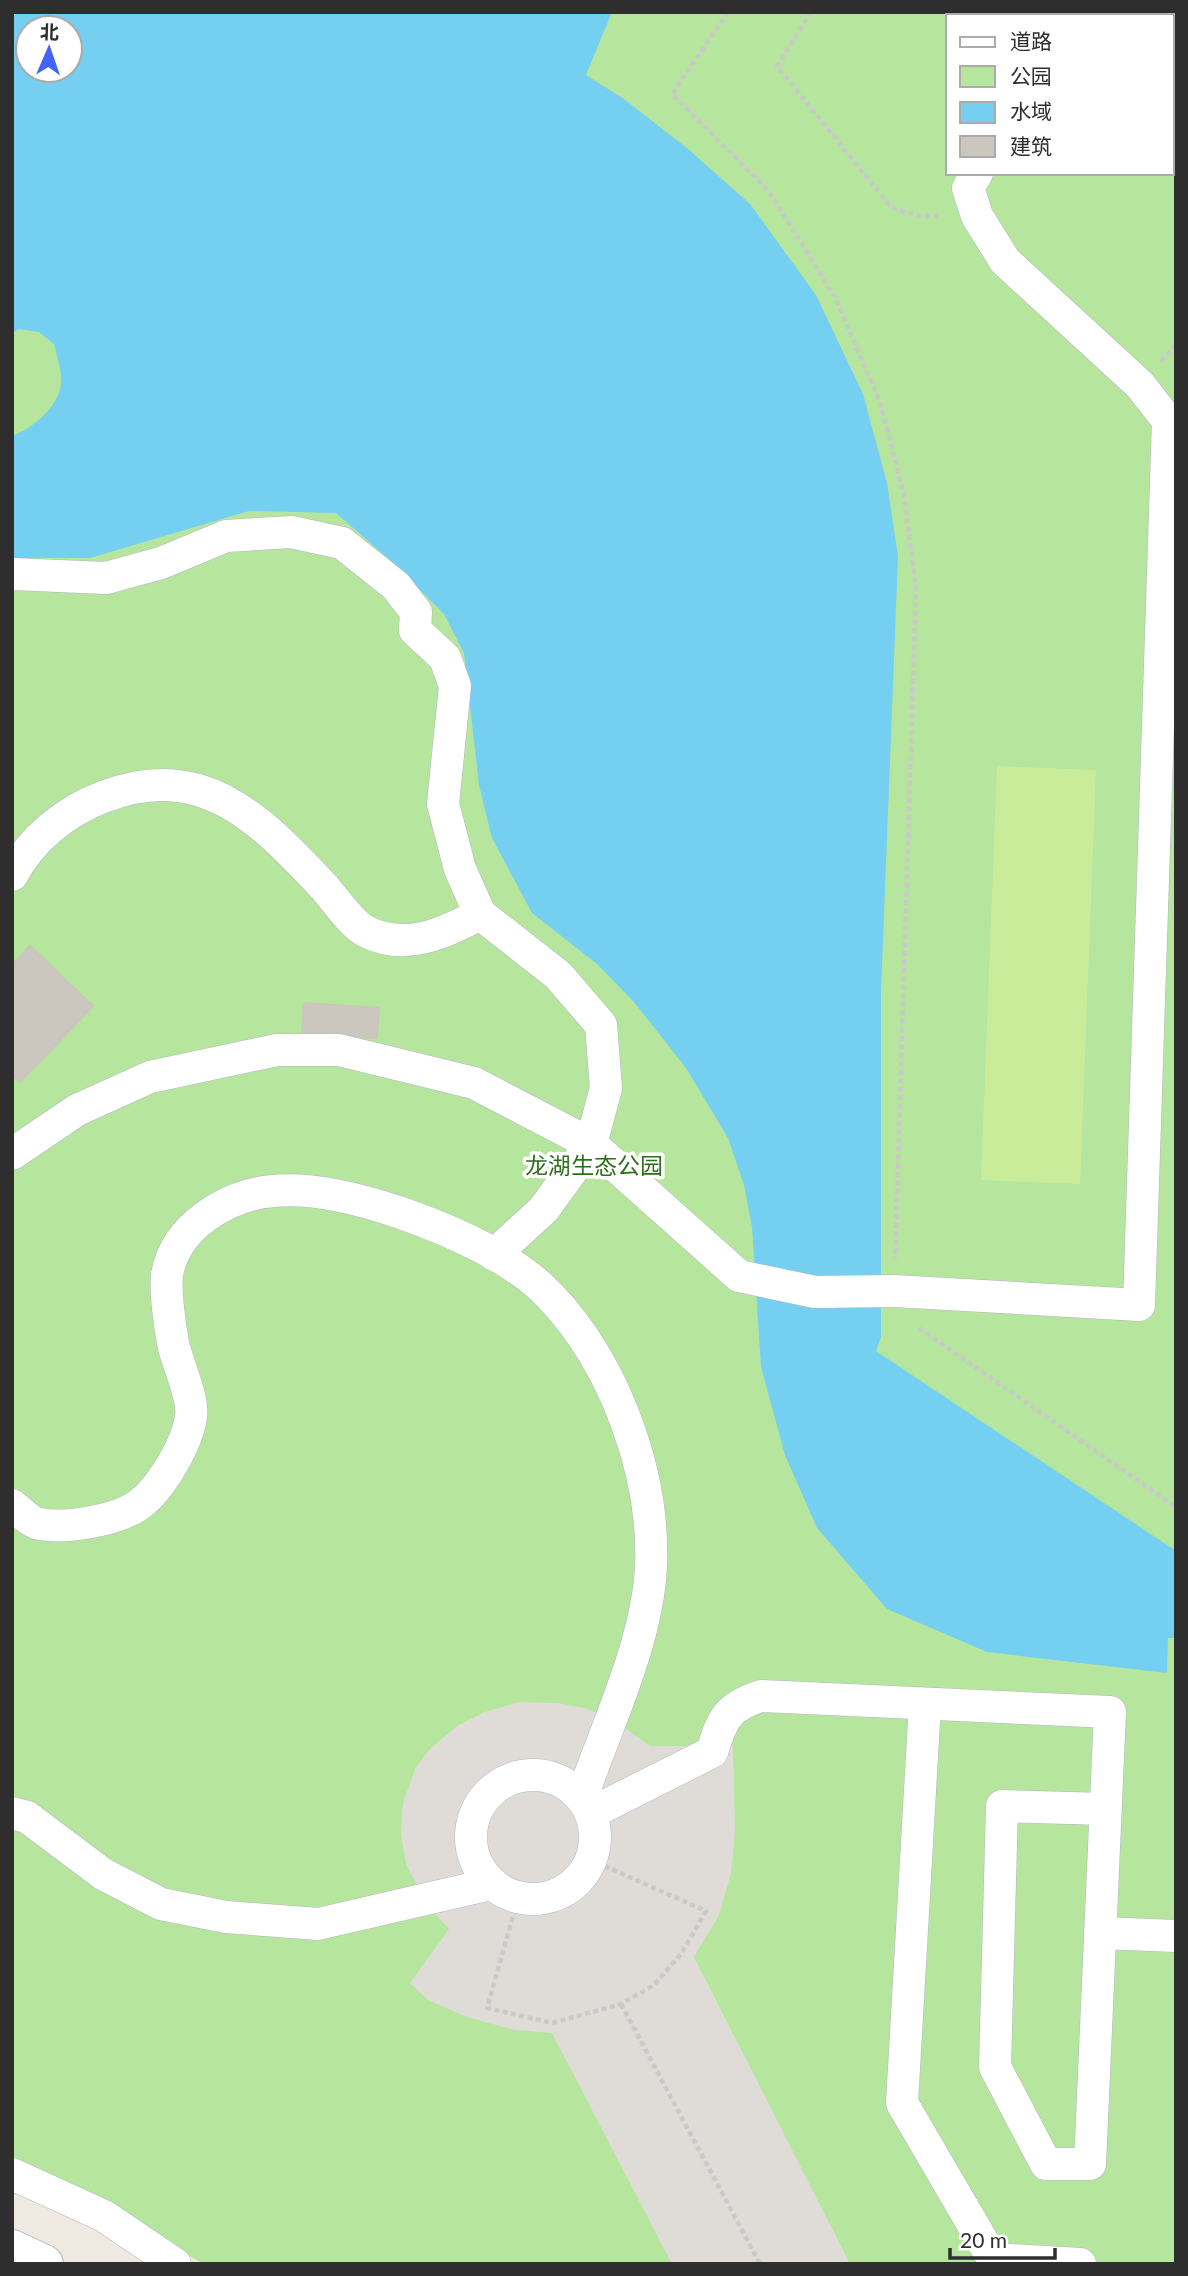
<svg xmlns="http://www.w3.org/2000/svg" width="1188" height="2276" font-family="Lato,'Noto Sans SC',sans-serif">
	<rect width="100%" height="100%" fill="#efe9e1"/>
	<!-- green -->
	<path fill="#b6e59e" fill-rule="evenodd" d="M12,12H1176V2264H204L12,2159ZM948,16H1172V173H948ZM28,28H70V70H28Z"/>
	<!-- pitch -->
	<polygon fill="#c9ec9a" points="997,766 1096,770 1080,1184 981,1180"/>
	<!-- plaza -->
	<polygon fill="#dfdcd8" points="519,1702 557,1703 585,1708 614,1720 650,1746 733,1746 735,1829 731,1873 719,1915 694,1957 850,2264 672,2264 552,2033 515,2030 467,2017 428,2000 410,1983 449,1929 428,1906 406,1864 401,1835 403,1803 416,1767 430,1749 457,1726 485,1712"/>
	<!-- water -->
	<path fill="#75cff0" fill-rule="evenodd" d="M12,12H612L586,75L624,99L688,149L750,204L816,295L863,394L887,483L898,556L881,991V1337L876,1351L1176,1551V1638H1168L1167,1673L987,1652L887,1609L817,1528L785,1455L761,1367L752,1227L744,1185L728,1138L686,1068L634,1002L597,964L532,913L492,838L479,785L464,653L444,614L390,560L336,513L249,511L90,558H34L12,568V436C31,429 55,410 60,389C64,376 57,357 54,344L39,332L18,329L12,334ZM28,28H70V70H28Z"/>
	<!-- building -->
	<g fill="#cbc7bf" stroke="#cbc5ba" stroke-width="2">
		<polygon points="30,946 93,1006 20,1082 12,1075 12,965"/>
		<polygon points="304,1003 379,1008 377,1038 302,1033"/>
	</g>
	<g fill="none" stroke-linecap="round" stroke-linejoin="round">
		<!-- minor casing -->
		<g stroke="#b4b7c1" stroke-width="33">
			<g id="minor">
				<polyline points="1051,16 1052,12"/>
				<polyline points="12,574 106,578 161,563 226,536 291,532 342,543 396,586 416,612 415,630 445,658 455,686 443,804 460,869 480,914 558,975 601,1025 606,1088 591,1144 544,1209 494,1255"/>
				<path d="M12,875C31,839 66,811 103,797C203,758 261,820 325,888C336,901 351,923 365,931C405,952 445,933 480,914"/>
				<polyline points="12,1154 77,1110 150,1077 277,1050 339,1050 474,1083 591,1144 739,1276 815,1292 894,1291 1139,1305 1168,421 1140,385 1005,261 977,216 968,188 977,173"/>
				<path d="M12,1505C20,1511 31,1523 40,1524C66,1529 119,1520 140,1504C161,1488 188,1443 191,1416C194,1398 177,1363 173,1343C170,1327 165,1291 167,1275C175,1226 228,1195 273,1191C313,1187 363,1200 401,1213C450,1230 514,1258 550,1296C615,1364 655,1474 651,1567C647,1643 607,1725 582,1797"/>
				<polyline points="925,1704 902,2103 993,2259 1080,2264"/>
				<circle cx="533" cy="1837" r="62"/>
				<polyline points="12,1813 27,1817 103,1874 161,1904 226,1917 318,1924 491,1884"/>
				<path d="M591,1813L712,1752C722,1719 727,1707 761,1696L1110,1712L1090,2164H1046L995,2067L1002,1806L1106,1809"/>
				<polyline points="1100,1933 1176,1936"/>
				<polyline points="12,2174 104,2216 175,2264"/>
			</g>
		</g>
		<!-- secondary casing -->
		<g stroke="#b4b7c1" stroke-width="40">
			<polyline id="secondary" points="12,2249 44,2264"/>
		</g>
		<!-- path -->
		<g stroke="#c9c9c9" stroke-width="4.5" stroke-dasharray="5 3.5" stroke-linecap="butt">
			<polyline points="728,12 672,94 768,190 835,297 880,402 904,495 916,588 895,1259"/>
			<polyline points="811,12 777,66 891,207 917,216 941,216"/>
			<polyline points="1172,76 1176,79"/>
			<polyline points="1161,361 1176,345"/>
			<polyline points="919,1328 1176,1507"/>
			<polyline points="515,1909 487,2008 552,2023 621,2004 654,1985 681,1954 706,1911 591,1860"/>
			<polyline points="621,2004 760,2264"/>
		</g>
		<!-- minor -->
		<use href="#minor" stroke="#fff" stroke-width="32"/>
		<!-- secondary -->
		<use href="#secondary" stroke="#fff" stroke-width="38"/>
	</g>
	<g text-anchor="middle" stroke-width="7" stroke-linejoin="round" paint-order="stroke">
		<!-- park labels -->
		<g font-size="23" fill="#2c6e1b" stroke="#fff">
			<text x="594" y="1174">龙湖生态公园</text>
		</g>
	</g>
	<!-- border -->
	<rect width="1188" height="2276" fill="none" stroke="#2e2e2e" stroke-width="28"/>
	<!-- legend -->
	<rect x="946" y="14" width="228" height="161" fill="#ffffff" stroke="#ababab" stroke-width="2"/>
	<rect x="960" y="37" width="35" height="10" fill="#ffffff" stroke="#ababab" stroke-width="2"/>
	<text x="1010" y="49" font-size="21" fill="#2e2e2e">道路</text>
	<rect x="960" y="66" width="35" height="21" fill="#b6e59e" stroke="#ababab" stroke-width="2"/>
	<text x="1010" y="84" font-size="21" fill="#2e2e2e">公园</text>
	<rect x="960" y="102" width="35" height="21" fill="#75cff0" stroke="#ababab" stroke-width="2"/>
	<text x="1010" y="119" font-size="21" fill="#2e2e2e">水域</text>
	<rect x="960" y="136" width="35" height="21" fill="#cbc7bf" stroke="#ababab" stroke-width="2"/>
	<text x="1010" y="154" font-size="21" fill="#2e2e2e">建筑</text>
	<!-- north arrow -->
	<g transform="translate(49 49) rotate(2)"><circle r="33" fill="#ffffff" stroke="#ababab" stroke-width="2"/>
	<path d="M0-5L12 26L0 18L-12 26Z" fill="#4264fb"/>
	<text y="-10" font-size="19" font-weight="bold" text-anchor="middle" fill="#2e2e2e">北</text>
	</g>
	<!-- scale -->
	<path d="M950 2248v10h105v-10" fill="none" stroke="#2e2e2e" stroke-width="3.5"/>
	<text x="960" y="2248" font-size="21" fill="#2e2e2e" stroke="#ffffff" stroke-width="5" paint-order="stroke">20 m</text>
</svg>
